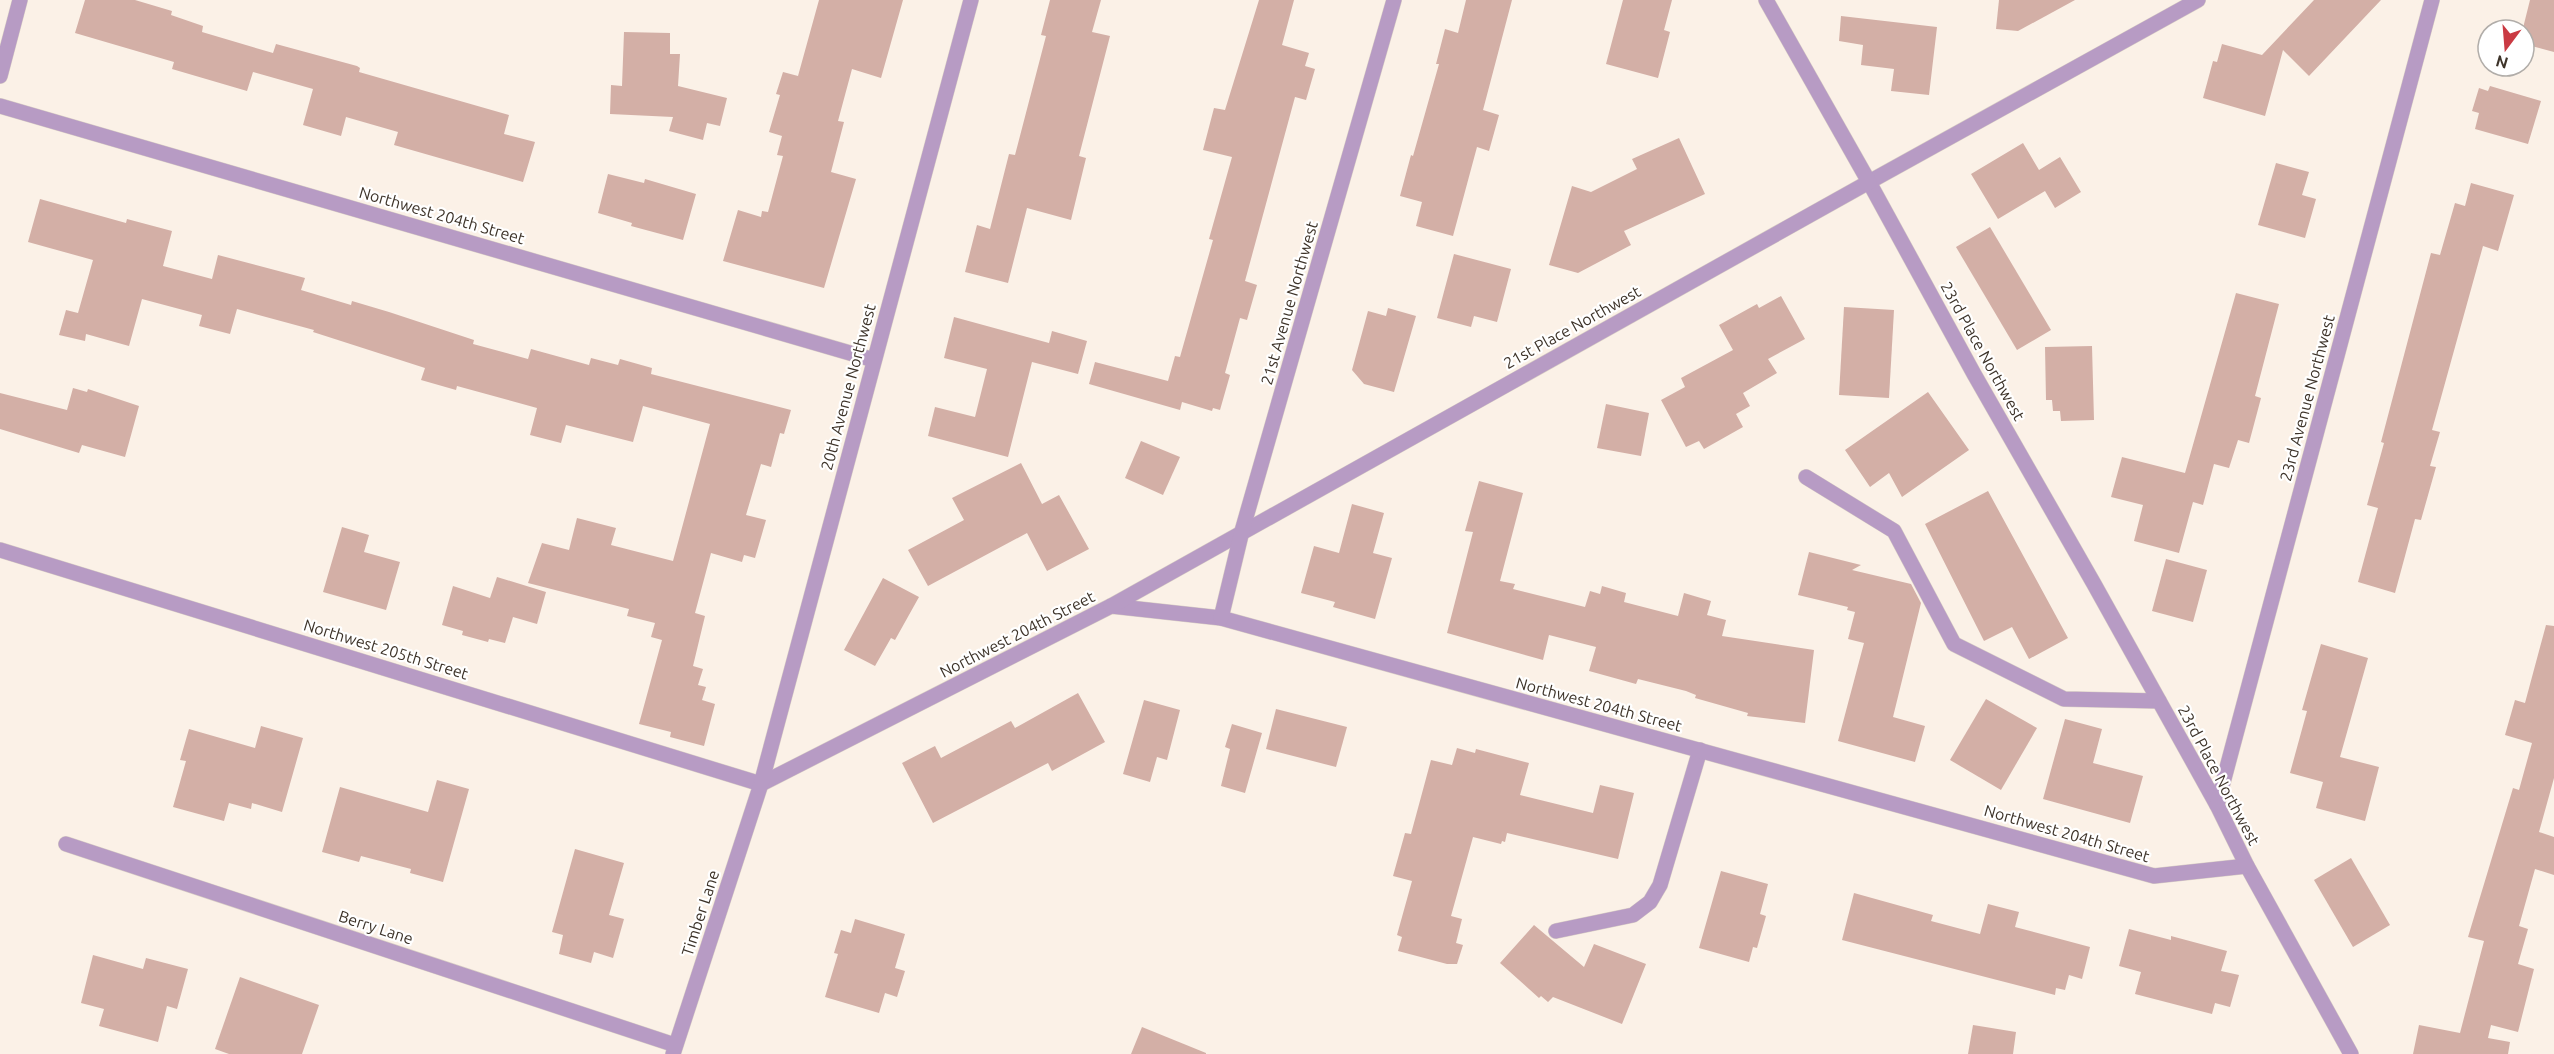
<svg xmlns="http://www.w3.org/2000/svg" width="2554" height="1054" font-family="Ubuntu,sans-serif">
	<rect width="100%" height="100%" fill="#fbf1e7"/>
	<!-- building -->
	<g fill="#d3afa6">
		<polygon points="85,0 135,0 172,11 171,15 203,26 202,32 273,53 276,44 357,66 360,68 359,72 509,115 504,134 535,142 523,182 394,145 398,132 346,117 341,136 303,125 313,89 253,72 247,91 172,69 174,62 75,33"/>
		<polygon points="819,0 903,0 881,78 852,69 838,121 844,122 831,172 856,179 824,288 723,261 738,210 761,217 762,211 768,212 783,156 777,155 782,136 769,132 780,95 776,94 783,72 798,76"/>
		<polygon points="1050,0 1101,0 1092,32 1110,36 1079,156 1086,158 1071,220 1027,208 1008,283 965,272 977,225 990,229 1009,154 1015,155 1046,36 1041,35"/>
		<polygon points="1259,0 1294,0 1282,45 1309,53 1305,66 1315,69 1306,100 1295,97 1245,281 1257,285 1247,320 1240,318 1225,373 1230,375 1220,410 1213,408 1212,411 1182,402 1180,410 1089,384 1095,362 1168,381 1175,356 1180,357 1213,240 1209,239 1232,157 1203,150 1214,108 1225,110"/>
		<polygon points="1466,0 1512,0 1483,110 1499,115 1489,151 1477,147 1453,236 1416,226 1422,202 1400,196 1411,155 1413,156 1439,64 1436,64 1445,29 1458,33"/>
		<polygon points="1623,0 1672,0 1664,30 1670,32 1658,78 1606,64"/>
		<polygon points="1999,0 2075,0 2018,31 1996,29"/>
		<polygon points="2314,0 2381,0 2309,76 2283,50 2265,116 2203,98 2213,61 2217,62 2222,44 2262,55"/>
		<polygon points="2530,0 2554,0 2554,52 2524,44 2524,24"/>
		<polygon points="1841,16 1937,27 1929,95 1891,91 1894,69 1861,65 1863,45 1839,41"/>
		<polygon points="624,32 670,33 670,54 680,54 678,86 727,98 720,126 707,123 703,140 669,131 673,117 610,114 611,85 622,86"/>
		<polygon points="2490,86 2541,101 2528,144 2475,129 2479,113 2472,111 2479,88 2488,91"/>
		<polygon points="1679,138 1705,194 1624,231 1631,245 1578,273 1549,265 1572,186 1591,192 1637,169 1632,159"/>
		<polygon points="2023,143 2039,170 2060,157 2081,192 2055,208 2045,191 1998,219 1971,174"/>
		<polygon points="2276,163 2309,172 2302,195 2316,199 2305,238 2258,225"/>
		<polygon points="608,174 644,183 645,179 696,194 683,240 631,226 632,223 598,213"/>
		<polygon points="2471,183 2514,195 2498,251 2483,246 2432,430 2440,432 2430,466 2436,467 2421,520 2415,519 2395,593 2358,582 2378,508 2367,505 2384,443 2381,442 2431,253 2440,255 2455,203 2465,206"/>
		<polygon points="40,199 126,223 127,219 172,231 163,266 212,279 218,255 305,278 301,290 351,305 352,301 389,312 474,340 473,344 528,359 531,349 589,365 591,358 618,365 620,359 652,368 651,374 791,410 784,434 780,433 771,467 761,464 746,515 766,520 755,558 744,555 742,562 711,553 695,613 705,616 693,666 703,669 698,685 706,687 702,700 715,704 704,746 670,737 671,732 639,724 662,640 651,637 655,623 627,616 629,609 528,583 542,543 569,550 577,518 616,528 611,545 673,561 710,424 643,406 633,442 566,425 561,443 530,435 537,408 457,386 456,390 421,380 425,368 313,332 314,330 237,309 230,334 199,326 202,315 142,299 129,346 86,334 85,341 59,335 66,310 78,313 93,260 28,242"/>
		<polygon points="1990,227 2051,330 2017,350 1956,247"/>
		<polygon points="1454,254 1511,269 1497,322 1474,316 1471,327 1437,318"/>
		<polygon points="2236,293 2279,304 2255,396 2261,398 2249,443 2238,440 2229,468 2214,464 2203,505 2193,502 2179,553 2134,541 2143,505 2111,497 2122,457 2185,473"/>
		<polygon points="1781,296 1805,339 1768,359 1777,373 1743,393 1750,406 1736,414 1743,427 1704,449 1699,441 1686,447 1661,400 1685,387 1681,378 1733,350 1719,325 1757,304 1759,308"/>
		<polygon points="1844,307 1894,310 1889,398 1839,395"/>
		<polygon points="1388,308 1416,316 1394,392 1364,384 1352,370 1368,311 1386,316"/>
		<polygon points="954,317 1049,343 1052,331 1087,341 1078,374 1032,362 1008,457 928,436 935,407 975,417 987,369 944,358"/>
		<polygon points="2092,346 2094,420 2061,421 2060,411 2053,411 2052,400 2046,400 2045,347"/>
		<polygon points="73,388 87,392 88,389 139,406 125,457 82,445 79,453 0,429 0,393 67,410"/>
		<polygon points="1928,392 1969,450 1902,497 1889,473 1870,487 1845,450"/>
		<polygon points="1606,404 1649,413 1641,456 1597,448"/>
		<polygon points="1141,441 1180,457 1163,495 1125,478"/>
		<polygon points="1021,463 1042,504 1059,495 1089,549 1047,571 1027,533 928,586 908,550 964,520 952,498"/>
		<polygon points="1479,481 1523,493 1500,581 1515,584 1513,589 1585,607 1590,591 1600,594 1602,586 1626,593 1624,602 1678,616 1684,593 1711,601 1707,615 1726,620 1722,636 1814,650 1805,723 1747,716 1748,713 1695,698 1696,695 1686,691 1638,679 1636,684 1589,671 1596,647 1549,635 1543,660 1447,633 1473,532 1465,531"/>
		<polygon points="1988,491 2068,638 2029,659 2012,627 1984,641 1925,524"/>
		<polygon points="1352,504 1384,513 1373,553 1392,558 1375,619 1333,607 1335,602 1301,593 1314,546 1339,553"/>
		<polygon points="342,527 369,535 364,552 400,562 386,610 323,592"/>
		<polygon points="1809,552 1861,565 1852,570 1911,584 1921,603 1893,717 1925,726 1915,762 1838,741 1864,643 1848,639 1855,612 1847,610 1848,607 1798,595"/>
		<polygon points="2166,559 2207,570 2193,622 2152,611"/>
		<polygon points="497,577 546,592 537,624 513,617 505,643 489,639 488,642 462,635 463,631 442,625 453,586 490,598"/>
		<polygon points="883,578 919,597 895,640 891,638 875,666 844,650"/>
		<polygon points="2546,625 2554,626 2554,778 2539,832 2554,837 2554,875 2535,869 2519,926 2528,929 2518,964 2534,969 2518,1032 2491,1025 2488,1038 2510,1042 2508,1054 2413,1054 2419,1025 2460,1033 2484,941 2468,937 2513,788 2519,790 2532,743 2505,735 2515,700 2525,703"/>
		<polygon points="2321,644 2368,658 2340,757 2379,767 2365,821 2316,808 2323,782 2290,773 2307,711 2302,710"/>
		<polygon points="1078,693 1105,742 1052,771 1048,763 933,823 902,763 935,746 941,758 1011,721 1015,728"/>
		<polygon points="1986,699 2037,728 2001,790 1950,760"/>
		<polygon points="1144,700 1180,710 1167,760 1157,757 1150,782 1123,774"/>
		<polygon points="1276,709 1347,727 1336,767 1266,749"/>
		<polygon points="2065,719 2102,729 2093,763 2143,776 2130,823 2043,799"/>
		<polygon points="1232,724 1262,733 1245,793 1221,786 1230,749 1225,747"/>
		<polygon points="261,726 303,738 282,812 252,803 251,809 229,803 224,821 173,807 186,761 180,760 189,729 255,748"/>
		<polygon points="1457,748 1475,753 1476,749 1529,763 1520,795 1593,813 1600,785 1634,793 1618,859 1507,833 1505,842 1502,841 1501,844 1473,837 1451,916 1462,919 1456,943 1463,945 1457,964 1447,964 1398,951 1402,937 1397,935 1412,881 1393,876 1405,833 1411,834 1431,760 1452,765"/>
		<polygon points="437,780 469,789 443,882 410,873 411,869 361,856 359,862 322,852 340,787 428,812"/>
		<polygon points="575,849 624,863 609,915 624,919 613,958 594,952 591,963 559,954 563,935 552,932"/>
		<polygon points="2351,858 2390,925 2353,947 2314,880"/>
		<polygon points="1721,871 1768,884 1760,914 1766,916 1757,948 1753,947 1749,962 1699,948"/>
		<polygon points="1854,893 1933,915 1931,921 1980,934 1988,904 2019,912 2015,927 2090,947 2082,979 2069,975 2065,990 2056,988 2055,995 1842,940"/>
		<polygon points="855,919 905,934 895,968 905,971 897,997 885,993 879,1013 825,997 838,954 834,953 841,930 851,933"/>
		<polygon points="1534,925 1584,967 1594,944 1646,964 1622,1024 1553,997 1548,1002 1541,996 1539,998 1500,963"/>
		<polygon points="2129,929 2171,940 2171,936 2227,951 2221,971 2239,975 2230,1007 2215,1003 2212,1014 2135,994 2141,972 2119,966"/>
		<polygon points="93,955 143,969 146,958 188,969 177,1009 167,1006 158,1042 99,1026 104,1009 81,1003"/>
		<polygon points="240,977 319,1005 302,1054 229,1054 215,1049"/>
		<polygon points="1973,1025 2016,1032 2013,1054 1968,1054"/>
		<polygon points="1142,1027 1206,1053 1206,1054 1131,1054"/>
	</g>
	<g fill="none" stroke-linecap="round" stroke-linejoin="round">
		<!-- service casing -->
		<g stroke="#d9cfc5" stroke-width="16">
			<g id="service">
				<polyline points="1806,477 1894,531 1954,644 2064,699 2159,701"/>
				<polyline points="1556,931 1633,915 1650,902 1660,885 1700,750"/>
			</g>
		</g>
		<!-- minor casing -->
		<g stroke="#d9cfc5" stroke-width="16">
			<g id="minor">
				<polyline points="2198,0 1869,182 1974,374 2094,584 2217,805 2247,866 2351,1054"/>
				<polyline points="0,76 20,0"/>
				<polyline points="0,106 874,360"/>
				<polyline points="0,550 761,784 1111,606 1221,618 2154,876 2247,866"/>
				<polyline points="1111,606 1869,182 1766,0"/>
				<polyline points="1221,618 1242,531 1394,0"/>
				<polyline points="2217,805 2432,0"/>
				<polyline points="66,844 675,1045"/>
			</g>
		</g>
		<!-- tertiary casing -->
		<g stroke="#d9cfc5" stroke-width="16">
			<polyline id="tertiary" points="673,1054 761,784 971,0"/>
		</g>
		<!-- service -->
		<use href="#service" stroke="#b79bc4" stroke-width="15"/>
		<!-- minor -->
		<use href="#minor" stroke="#b79bc4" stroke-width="15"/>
		<!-- tertiary -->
		<use href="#tertiary" stroke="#b79bc4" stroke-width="15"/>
	</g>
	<g text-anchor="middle" stroke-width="4.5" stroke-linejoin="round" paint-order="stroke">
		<!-- street labels -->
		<g font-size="16" fill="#3d3329" stroke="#fff">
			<text transform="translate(442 215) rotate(16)" y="6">Northwest 204th Street</text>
			<text transform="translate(1289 303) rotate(-74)" y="6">21st Avenue Northwest</text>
			<text transform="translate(1572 327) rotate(-29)" y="6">21st Place Northwest</text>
			<text transform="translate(1983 351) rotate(61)" y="6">23rd Place Northwest</text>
			<text transform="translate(848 387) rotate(-75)" y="6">20th Avenue Northwest</text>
			<text transform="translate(2307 398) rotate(-75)" y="6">23rd Avenue Northwest</text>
			<text transform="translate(1017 634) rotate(-27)" y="6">Northwest 204th Street</text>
			<text transform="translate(386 649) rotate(17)" y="6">Northwest 205th Street</text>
			<text transform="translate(1599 704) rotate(15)" y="6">Northwest 204th Street</text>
			<text transform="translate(2219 775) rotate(62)" y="6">23rd Place Northwest</text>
			<text transform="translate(2067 833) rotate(16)" y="6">Northwest 204th Street</text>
			<text transform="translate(700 913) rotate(-72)" y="6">Timber Lane</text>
			<text transform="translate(376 927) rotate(18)" y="6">Berry Lane</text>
		</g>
	</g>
	<!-- north arrow -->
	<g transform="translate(2506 48) rotate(196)"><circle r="28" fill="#ffffff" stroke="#b1ada9" stroke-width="1.5"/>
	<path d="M0-4.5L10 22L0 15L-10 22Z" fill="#ca3a43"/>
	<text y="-9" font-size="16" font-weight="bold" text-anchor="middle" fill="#3d3329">N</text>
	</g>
</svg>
